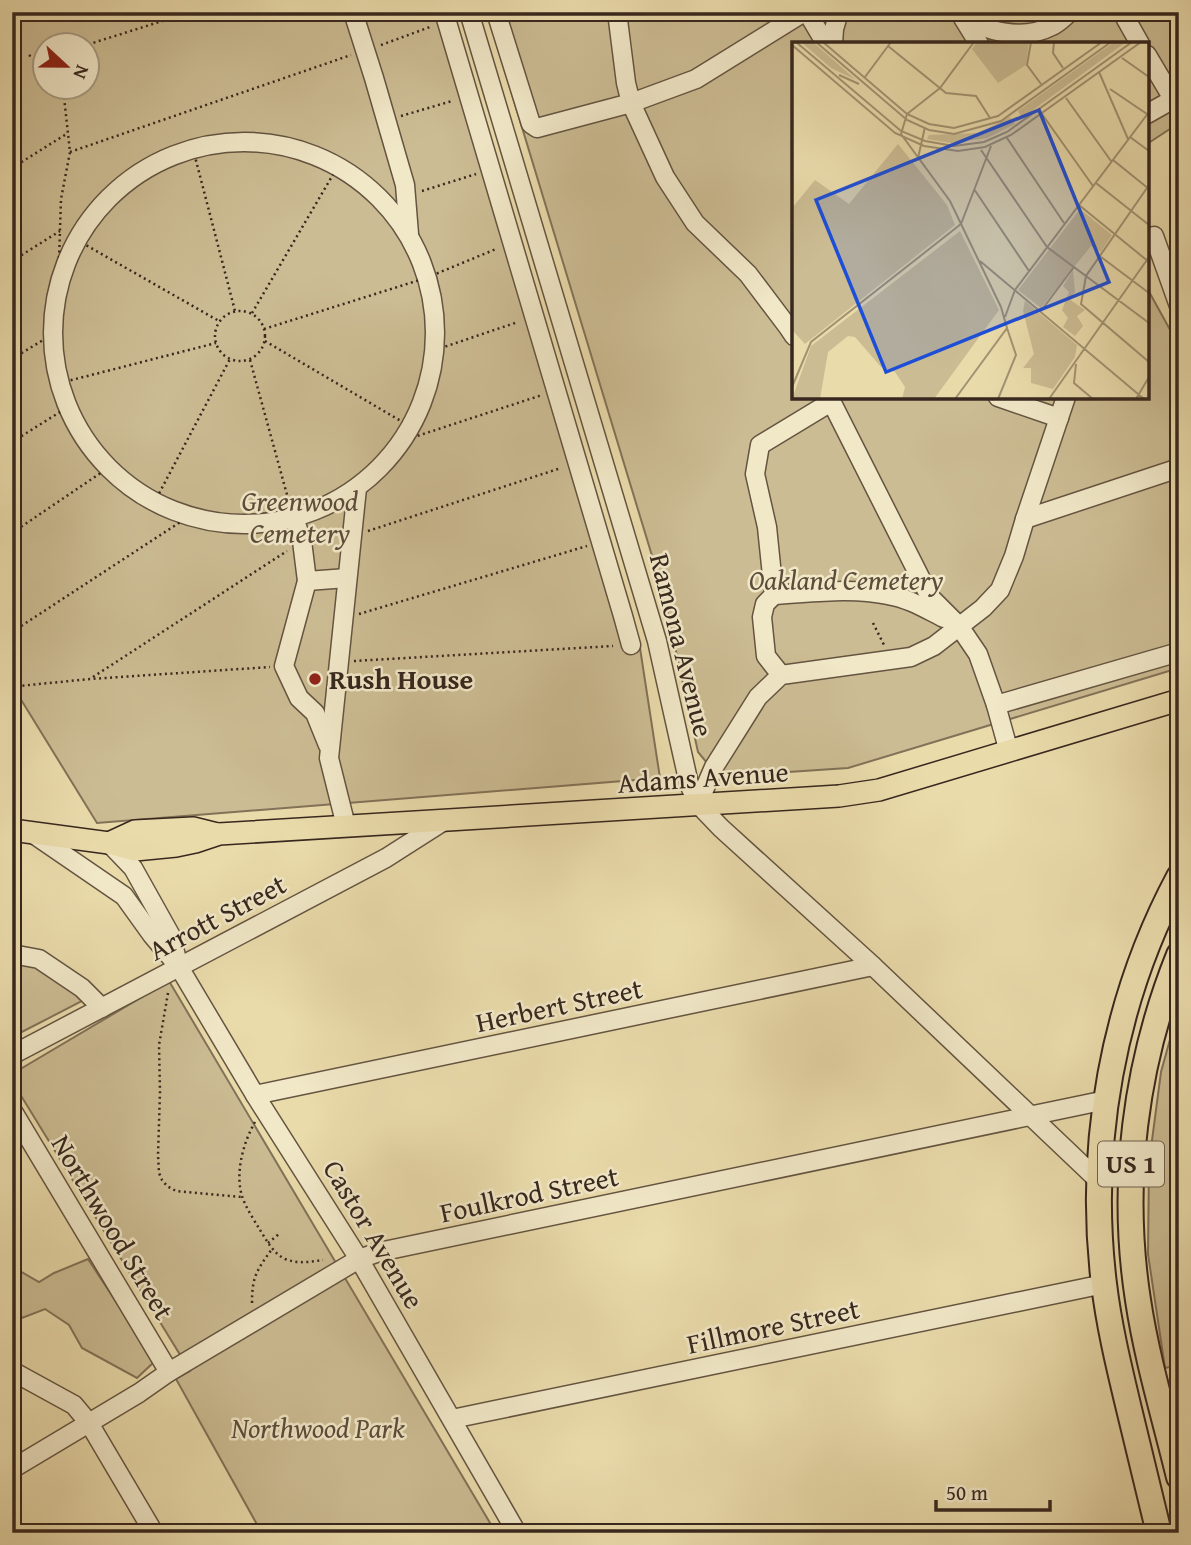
<svg xmlns="http://www.w3.org/2000/svg" width="1191" height="1545" font-family="'Gentium Book Plus',serif">
	<rect width="100%" height="100%" fill="#eadbab"/>
	<filter id="stains"><feTurbulence type="fractalNoise" baseFrequency=".00286" numOctaves="4"/><feColorMatrix values="0 0 0 0 .2 0 0 0 0 .09 0 0 0 0 .02 0 0 0 .5 -.17"/></filter>
	<radialGradient id="worn" r=".72"><stop offset=".6" stop-color="#630" stop-opacity="0"/><stop offset="1" stop-color="#630" stop-opacity=".3"/></radialGradient>
	<!-- green -->
	<g fill="#ccbc93" stroke="#827258" stroke-width="2" fill-rule="evenodd">
		<path d="M20,12H448L551,349L640,648L660,778L97,823L12,685V24ZM46,46H88V88H46Z"/>
		<polygon points="487,12 1179,12 1179,123 1147,144 1147,44 794,44 794,397 1147,397 1147,288 1179,346 1179,668 848,768 729,776 707,763 698,752 663,592"/>
		<polygon points="12,961 30,963 84,1000 12,1037"/>
		<polygon points="169,981 496,1533 253,1533 259,1528 176,1379 190,1371 12,1081 12,1074"/>
		<polygon points="1179,1007 1179,1365 1165,1368 1148,1254 1149,1163 1161,1072"/>
		<polygon points="88,1259 155,1361 137,1378 82,1348 69,1325 45,1309 22,1318 12,1290 12,1260 20,1271 39,1282 54,1273"/>
	</g>
	<g fill="none" stroke-linecap="round" stroke-linejoin="round">
		<!-- minor casing -->
		<g stroke="#645441" stroke-width="21">
			<g id="minor">
				<polyline points="353,12 374,78 405,185 409,234"/>
				<polyline points="444,12 623,616 631,645"/>
				<polyline points="469,12 657,641 689,784 698,804 721,828 873,966 1099,1181"/>
				<polyline points="496,12 531,124 537,128 631,103 696,79 804,12"/>
				<polyline points="617,12 626,83 631,103 665,177 695,223 748,274 788,327 794,336"/>
				<polyline points="807,12 826,44"/>
				<polyline points="1122,12 1140,44"/>
				<polyline points="963,18 979,44"/>
				<path d="M964,19C991,32 1023,41 1052,26C1059,23 1064,17 1070,12"/>
				<polyline points="833,44 834,29 839,12"/>
				<polyline points="1147,55 1173,99"/>
				<polyline points="1147,114 1179,96"/>
				<circle cx="244" cy="333" r="191"/>
				<polyline points="1154,236 1179,306"/>
				<polyline points="829,397 930,597 959,626 978,654 996,705 1009,752"/>
				<polyline points="998,397 1059,418"/>
				<polyline points="294,518 302,541 307,581 284,666 299,698 315,713 328,745"/>
				<polyline points="1025,519 1179,468"/>
				<polyline points="307,581 347,578"/>
				<path d="M774,595C811,593 851,587 888,595C908,598 926,609 944,618"/>
				<polyline points="781,675 766,656 762,617 765,604 774,595 767,527 755,474 760,445 831,402"/>
				<polyline points="996,705 1179,652"/>
				<polyline points="698,804 714,767 758,697 781,675 911,657 934,646 983,608 1000,590 1014,556 1025,519 1066,397"/>
				<polyline points="346,826 329,758 357,488"/>
				<polyline points="32,833 124,896 152,935 179,967 255,1095 359,1259 517,1533"/>
				<polyline points="109,843 133,868 171,936 178,964"/>
				<polyline points="12,954 39,959 82,988 102,1008"/>
				<polyline points="12,1055 386,858 444,821"/>
				<polyline points="255,1095 873,966"/>
				<polyline points="12,1110 169,1372"/>
				<polyline points="12,1371 74,1405 89,1423 154,1533"/>
				<polyline points="452,1419 1104,1284"/>
				<polyline points="12,1469 139,1393 169,1372 359,1259 379,1252 1106,1100"/>
			</g>
		</g>
		<!-- major casing -->
		<g stroke="#37271e" stroke-width="24">
			<g id="major">
				<polyline points="12,830 109,843 135,850 176,846 195,842 219,834 839,796 879,790 1179,700"/>
				<polyline points="109,843 135,831 193,828 217,834"/>
			</g>
		</g>
		<!-- highway casing -->
		<g stroke="#37271e" stroke-width="28">
			<g id="highway">
				<path d="M1179,955C1135,1064 1120,1184 1138,1300C1147,1360 1165,1419 1179,1477"/>
				<path d="M1159,1533C1149,1491 1139,1450 1129,1409C1119,1367 1109,1326 1104,1284C1087,1145 1113,1000 1179,877"/>
			</g>
		</g>
		<!-- path -->
		<g stroke="#37271e" stroke-width="2.5" stroke-dasharray="2 3.5" stroke-linecap="butt">
			<polyline points="381,45 430,27"/>
			<polyline points="83,46 191,12"/>
			<polyline points="29,55 46,67"/>
			<polyline points="36,60 46,57"/>
			<polyline points="401,116 452,101"/>
			<polyline points="193,149 235,311"/>
			<polyline points="70,152 351,55"/>
			<polyline points="12,168 68,133"/>
			<polyline points="422,191 476,174"/>
			<polyline points="77,240 219,321"/>
			<polyline points="12,261 60,231"/>
			<polyline points="58,291 61,199 70,152 63,88"/>
			<circle cx="240" cy="336" r="25"/>
			<polyline points="252,313 338,166"/>
			<polyline points="264,329 426,278 496,249"/>
			<polyline points="265,341 411,427"/>
			<polyline points="435,350 518,322"/>
			<polyline points="12,359 53,334"/>
			<polyline points="250,360 289,502"/>
			<polyline points="60,383 216,343"/>
			<polyline points="402,441 542,395"/>
			<polyline points="12,442 68,407"/>
			<polyline points="154,503 230,359"/>
			<polyline points="368,531 561,468"/>
			<polyline points="12,533 108,468"/>
			<polyline points="359,614 587,546"/>
			<polyline points="873,623 884,645"/>
			<polyline points="12,632 188,517"/>
			<polyline points="354,661 613,646"/>
			<polyline points="12,675 19,686 90,679 270,667"/>
			<polyline points="93,677 287,551"/>
			<polyline points="168,993 159,1045 160,1091 158,1155 159,1173 162,1180 167,1186 176,1191 242,1197"/>
			<path d="M255,1122C243,1143 235,1173 242,1196C246,1208 254,1220 260,1230C267,1241 273,1253 285,1259C298,1264 310,1262 323,1260"/>
			<polyline points="268,1243 279,1234"/>
			<path d="M252,1303C252,1276 257,1270 272,1249"/>
		</g>
		<!-- minor -->
		<use href="#minor" stroke="#f1e8c8" stroke-width="18"/>
		<!-- major -->
		<use href="#major" stroke="#eadbab" stroke-width="21"/>
		<!-- highway -->
		<use href="#highway" stroke="#eadbab" stroke-width="24"/>
	</g>
	<!-- markers -->
	<circle fill="#8f2418" stroke="#f1e8c8" stroke-width="2.5" cx="315" cy="679" r="7"/>
	<g text-anchor="middle" stroke-width="5" stroke-linejoin="round" paint-order="stroke">
		<!-- shield labels -->
		<rect fill="#f1e8c8" stroke="#6f6151" stroke-width="2" x="1098" y="1141.5" width="66" height="45" rx="5"/>
		<g font-size="26" font-weight="bold" fill="#37271e">
			<text x="1131" y="1173">US 1</text>
		</g>
		<!-- park labels -->
		<g font-size="28" font-style="italic" fill="#5c4c3b" stroke="#f1e8c8">
			<text x="300" y="511">Greenwood<tspan x="300" dy="32">Cemetery</tspan></text>
			<text x="846" y="590">Oakland Cemetery</text>
			<text x="318" y="1438">Northwood Park</text>
		</g>
		<!-- street labels -->
		<g font-size="28" fill="#37271e" stroke="#f1e8c8">
			<text transform="translate(682 645) rotate(76)" y="10">Ramona Avenue</text>
			<text transform="translate(703 777) rotate(-4)" y="10">Adams Avenue</text>
			<text transform="translate(217 917) rotate(-28)" y="10">Arrott Street</text>
			<text transform="translate(559 1005) rotate(-12)" y="10">Herbert Street</text>
			<text transform="translate(529 1194) rotate(-12)" y="10">Foulkrod Street</text>
			<text transform="translate(113 1227) rotate(59)" y="10">Northwood Street</text>
			<text transform="translate(374 1234) rotate(59)" y="10">Castor Avenue</text>
			<text transform="translate(773 1326) rotate(-12)" y="10">Fillmore Street</text>
		</g>
		<!-- poi labels -->
		<g font-size="28" font-weight="bold" fill="#37271e" stroke="#f1e8c8" text-anchor="start">
			<text x="329" y="689">Rush House</text>
		</g>
	</g>
	<!-- overview -->
	<g transform="translate(792 42)">
		<rect width="357" height="357" fill="#eadbab"/>
		<path d="M9,0H21L64,38L39,26ZM185,0H237L234,23L206,41L180,7ZM322,0H334L230,76L226,69ZM218,75L223,82L195,96L159,101L135,97L137,93L186,91ZM106,102L155,163L163,183L13,302L0,288V166L23,138L57,162ZM288,167L320,193L309,210L299,204L249,266L226,248ZM168,189L207,268L142,357H110L113,345L103,330L89,325L63,295L56,294L36,310L28,357H0L19,304ZM281,228L283,250L277,257L293,268L285,274L291,284L283,294L271,285L276,276L270,268L277,250L271,244ZM233,259L285,303L283,315L261,347L239,341V326H231L242,312L231,269Z" fill="#ccbc93"/>
		<path fill="none" stroke="#a29373" stroke-width="2" d="M4,0L109,89L133,99L162,104L192,100L215,90L340,0M24,0L115,78L137,88L162,92L209,79L319,0M31,0L115,72L137,82L162,86L206,74L310,0M182,0L148,46L115,72L109,92L158,159L209,265M239,0L235,23L249,42M262,0L261,11L271,26M0,3L103,91L132,104L166,109L193,105L219,93L349,0M96,4L154,51L184,54L198,76M330,16L357,35M307,30L336,97M47,33L67,42M73,35L99,0M318,47L355,72M274,56L319,119M250,72L301,144M338,95L357,109M215,96L272,181M189,108L255,205L357,281M126,116L133,85M321,118L357,147M304,141L357,183M357,143L294,234L289,262L357,320M182,147L237,229M287,163L357,220M309,215L357,251M188,219L352,357M249,269L282,225M213,275L223,248L357,70M284,322L282,341L301,357M0,345L19,300L169,182L199,104M163,357L215,286L209,265M206,357L224,313L215,286M257,357L357,215M344,357L357,335"/>
		<path fill="#1d4ed8" fill-opacity="0.15" stroke="#1d4ed8" stroke-width="3.5" d="M247,68L317,240L94,330L24,158Z"/>
		<rect width="357" height="357" fill="none" stroke="#37271e" stroke-width="3.5"/>
	</g>
	<!-- margin -->
	<rect width="1191" height="1545" fill="none" stroke="#eadbab" stroke-width="42"/>
	<rect x="14" y="14" width="1163" height="1517" fill="none" stroke="#37271e" stroke-width="3.5"/>
	<rect x="21" y="21" width="1149" height="1503" fill="none" stroke="#37271e" stroke-width="2"/>
	<!-- north arrow -->
	<g transform="translate(66 66) rotate(112)"><circle r="33" fill="#f1e8c8" stroke="#a79b84" stroke-width="2"/>
	<path d="M0-5L12 26L0 18L-12 26Z" fill="#8f2418"/>
	<text y="-10" font-size="19" font-weight="bold" text-anchor="middle" fill="#37271e">N</text>
	</g>
	<!-- scale -->
	<path d="M936 1500v10h114v-10" fill="none" stroke="#37271e" stroke-width="3.5"/>
	<text x="946" y="1500" font-size="21" fill="#37271e" stroke="#f1e8c8" stroke-width="5" paint-order="stroke">50 m</text>
	<rect width="100%" height="100%" filter="url(#stains)"/>
	<rect width="100%" height="100%" fill="url(#worn)"/>
</svg>
